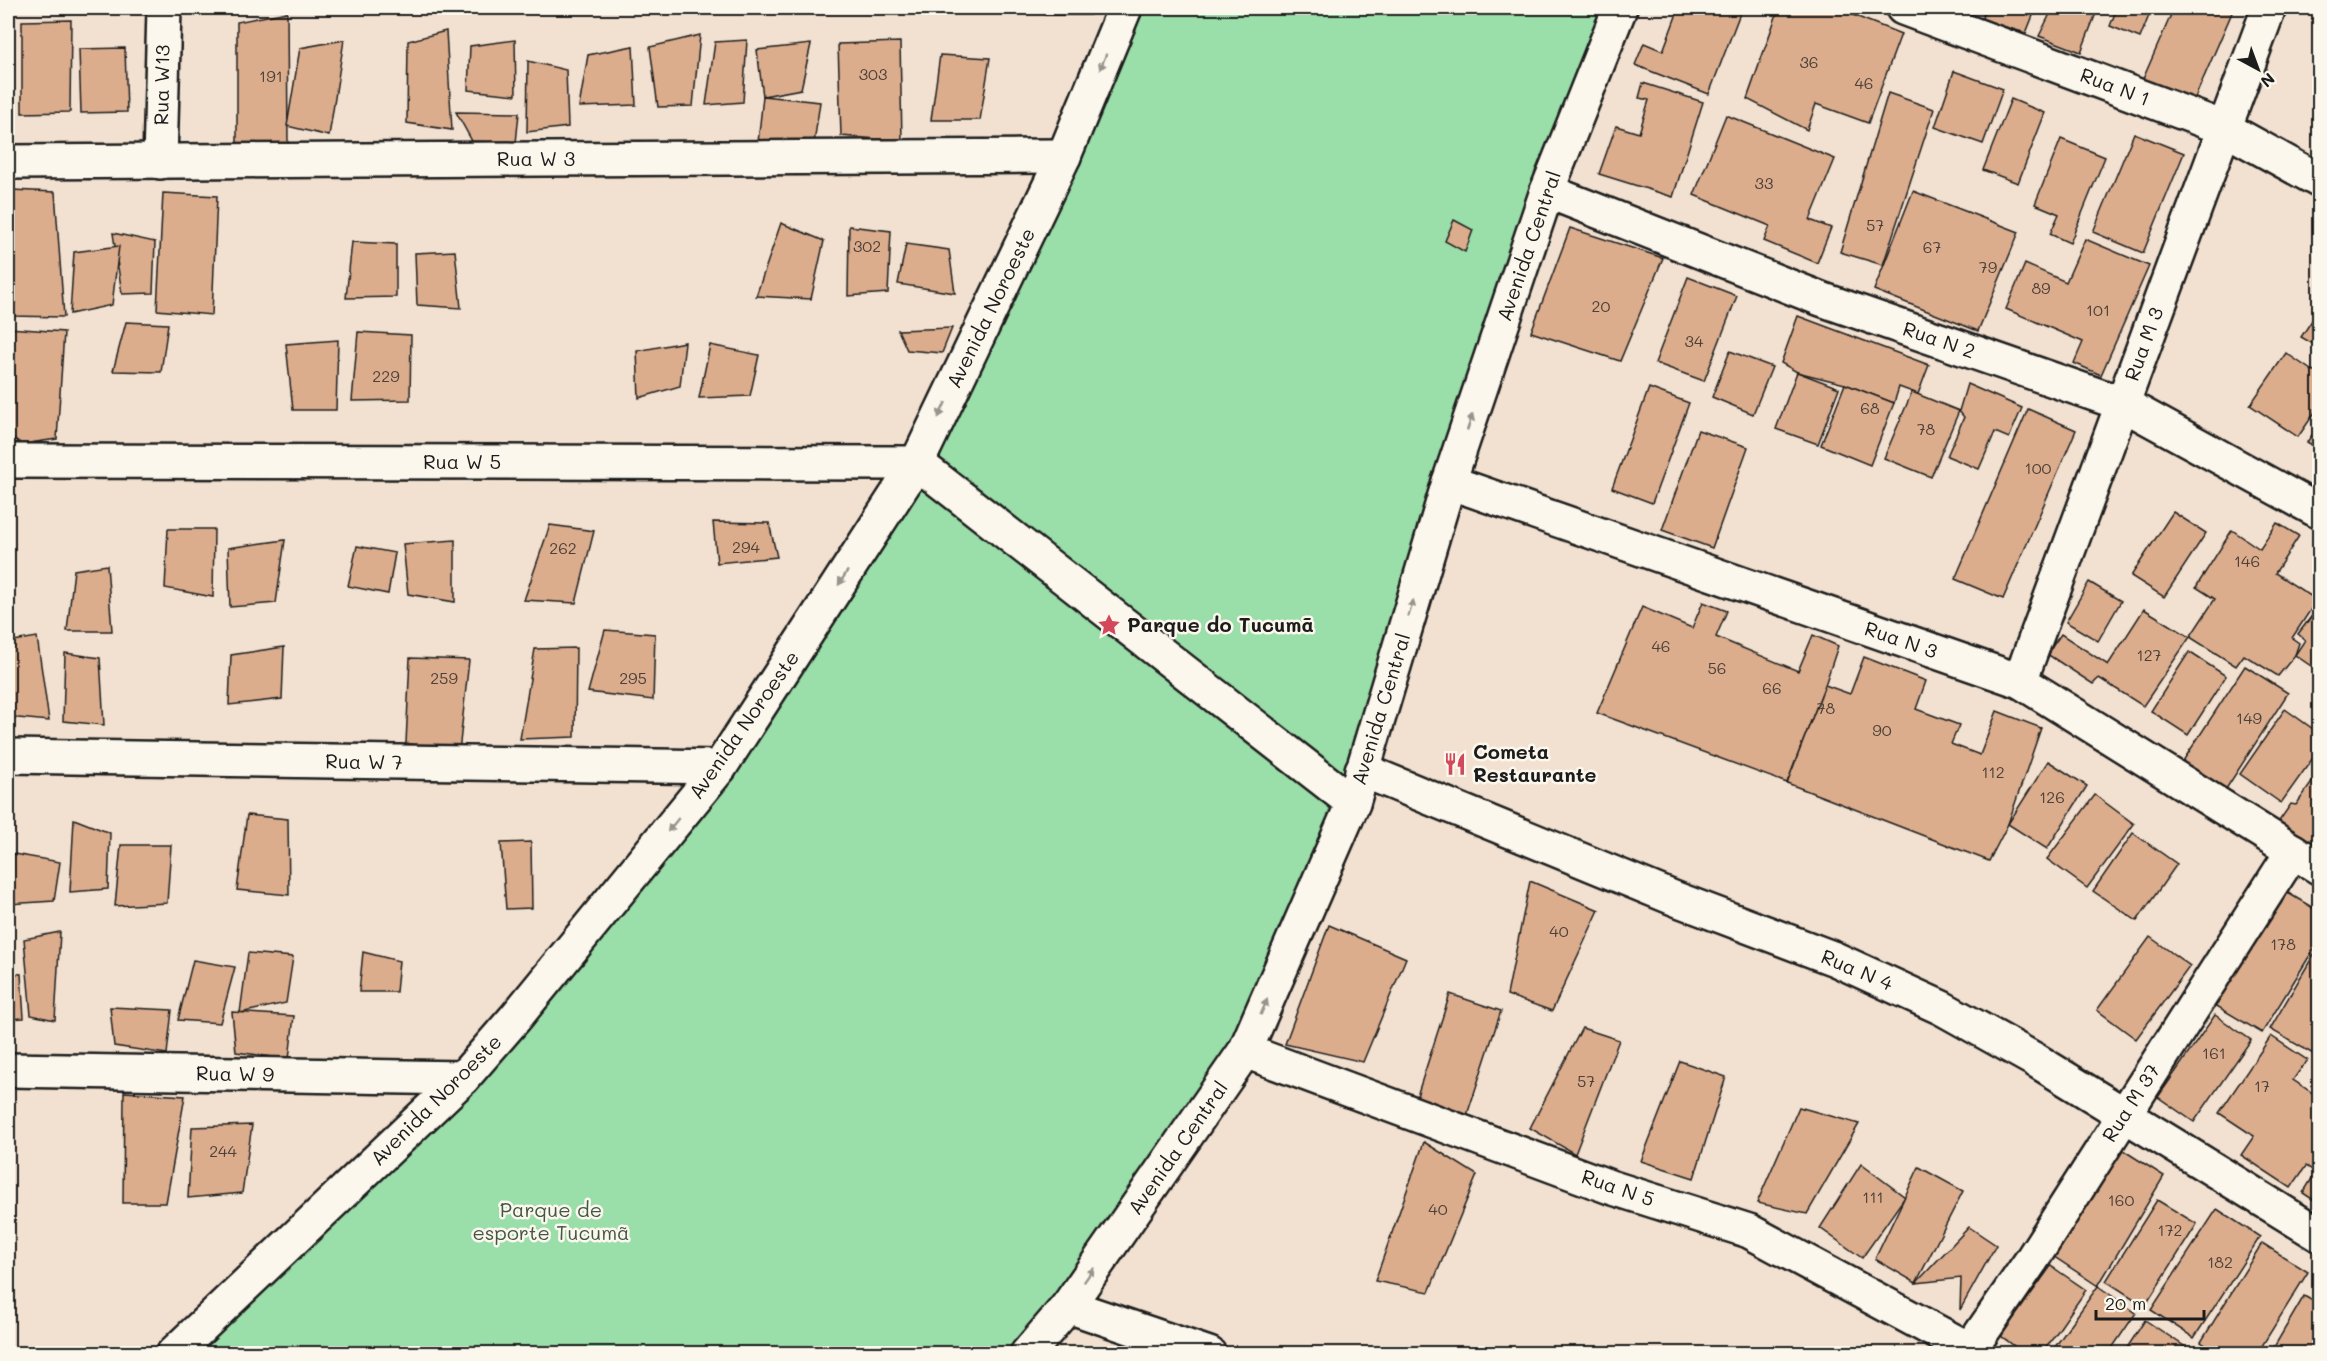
<svg xmlns="http://www.w3.org/2000/svg" width="2327" height="1361" font-family="Mali,sans-serif">
	<rect width="100%" height="100%" fill="#f2e1d0"/>
	<filter id="ink" filterUnits="userSpaceOnUse"><feTurbulence type="fractalNoise" baseFrequency=".0167" numOctaves="2"/><feDisplacementMap in="SourceGraphic" scale="12" xChannelSelector="R" yChannelSelector="G"/><feConvolveMatrix kernelMatrix="1 2 1 2 8 2 1 2 1" color-interpolation-filters="sRGB"/></filter>
	<g filter="url(#ink)">
		<!-- green -->
		<polygon fill="#9adea9" stroke="#5b7d62" stroke-width="1.5" points="1125,8 1620,8 1353,803 1245,1051 1027,1353 173,1354 463,1078 720,767 917,463"/>
		<!-- building -->
		<g fill="#dcad8d" stroke="#1c1c1c" stroke-width="1.5">
			<polygon points="230,8 274,8 231,13"/>
			<polygon points="1046,8 1093,8 1090,15 1045,15"/>
			<polygon points="1679,8 1742,8 1709,94 1635,65 1644,43 1663,51"/>
			<polygon points="1779,8 1835,8 1901,34 1868,123 1816,104 1807,130 1747,99"/>
			<polygon points="1940,8 1973,8 1968,19"/>
			<polygon points="1986,8 2036,8 2026,33 1981,20"/>
			<polygon points="2053,8 2098,8 2081,52 2039,36"/>
			<polygon points="2117,8 2152,8 2140,38 2110,26"/>
			<polygon points="2174,8 2234,8 2194,100 2143,79"/>
			<polygon points="287,12 288,145 237,147 237,22"/>
			<polygon points="71,20 70,112 22,113 22,21"/>
			<polygon points="446,31 452,130 407,123 408,41"/>
			<polygon points="700,35 693,106 658,107 650,47"/>
			<polygon points="344,40 329,136 287,126 300,48"/>
			<polygon points="515,40 516,95 468,90 470,46"/>
			<polygon points="747,40 743,102 706,105 715,42"/>
			<polygon points="8,41 10,41 9,106 8,106"/>
			<polygon points="900,42 902,141 841,136 838,44"/>
			<polygon points="811,44 801,89 763,96 757,50"/>
			<polygon points="633,46 636,105 579,107 588,55"/>
			<polygon points="125,48 127,112 81,113 79,49"/>
			<polygon points="940,55 990,58 980,120 931,120"/>
			<polygon points="528,61 566,70 568,127 527,132"/>
			<polygon points="1954,71 2003,89 1983,144 1935,127"/>
			<polygon points="1643,83 1703,102 1673,197 1599,174 1616,126 1639,133 1649,100 1639,98"/>
			<polygon points="1888,93 1934,109 1883,265 1840,252"/>
			<polygon points="763,96 820,102 814,143 758,143"/>
			<polygon points="2011,99 2045,113 2018,183 1983,170"/>
			<polygon points="456,112 519,113 516,143 472,141"/>
			<polygon points="1726,115 1835,159 1810,220 1831,228 1817,263 1764,241 1770,226 1694,195"/>
			<polygon points="2134,133 2184,153 2143,253 2093,232"/>
			<polygon points="2061,139 2105,157 2070,243 2050,234 2059,214 2035,204"/>
			<polygon points="8,190 11,190 11,328 8,327"/>
			<polygon points="11,190 55,192 64,317 11,316"/>
			<polygon points="1913,191 2019,232 1978,331 1874,290"/>
			<polygon points="163,193 217,196 212,315 157,310"/>
			<polygon points="1454,220 1473,230 1465,252 1445,241"/>
			<polygon points="781,223 824,241 811,299 756,296"/>
			<polygon points="849,226 891,231 888,293 848,296"/>
			<polygon points="1570,228 1663,258 1620,361 1531,332"/>
			<polygon points="113,233 155,242 153,293 122,294"/>
			<polygon points="2085,239 2149,266 2101,375 2074,363 2083,342 2006,309 2025,264 2066,282"/>
			<polygon points="352,242 396,244 396,297 346,298"/>
			<polygon points="906,244 949,250 955,293 898,284"/>
			<polygon points="119,246 112,305 70,314 74,252"/>
			<polygon points="455,251 461,308 417,305 415,253"/>
			<polygon points="1688,277 1737,296 1704,381 1655,363"/>
			<polygon points="2320,308 2320,348 2301,337"/>
			<polygon points="1798,316 1929,365 1918,394 1899,387 1894,403 1845,384 1797,372 1781,363"/>
			<polygon points="126,322 168,324 161,372 113,371"/>
			<polygon points="8,328 64,332 57,439 22,444 8,435"/>
			<polygon points="952,328 942,353 907,350 898,330"/>
			<polygon points="358,332 411,335 410,400 352,401"/>
			<polygon points="338,340 336,410 293,410 286,344"/>
			<polygon points="685,342 680,386 639,398 637,351"/>
			<polygon points="710,345 759,355 750,396 699,398"/>
			<polygon points="1730,351 1772,367 1753,414 1712,397"/>
			<polygon points="2286,353 2314,372 2320,364 2320,405 2298,437 2250,405"/>
			<polygon points="1797,372 1839,388 1818,444 1776,429"/>
			<polygon points="1845,384 1894,403 1870,465 1821,445"/>
			<polygon points="1967,384 2022,408 2009,438 1995,432 1979,469 1947,456 1964,417 1959,411"/>
			<polygon points="1649,388 1689,403 1652,503 1612,488"/>
			<polygon points="1912,392 1959,411 1931,477 1884,458"/>
			<polygon points="2028,409 2076,430 2003,599 1955,579"/>
			<polygon points="2320,424 2320,450 2307,442"/>
			<polygon points="1698,430 1748,447 1712,548 1662,530"/>
			<polygon points="2173,512 2206,533 2164,597 2131,576"/>
			<polygon points="713,522 769,523 777,557 717,563"/>
			<polygon points="2277,523 2299,536 2275,573 2317,600 2292,638 2299,643 2295,655 2278,676 2244,655 2236,666 2190,637 2215,599 2196,587 2232,530 2260,549"/>
			<polygon points="550,525 594,531 576,603 524,600"/>
			<polygon points="168,529 214,529 213,597 165,588"/>
			<polygon points="285,540 276,603 230,607 228,548"/>
			<polygon points="455,540 455,602 408,594 403,544"/>
			<polygon points="357,546 395,553 388,594 348,586"/>
			<polygon points="107,565 112,631 67,631 74,570"/>
			<polygon points="2089,582 2121,601 2098,641 2066,622"/>
			<polygon points="1703,602 1727,611 1716,637 1798,671 1813,635 1838,646 1825,685 1787,783 1597,713 1642,607 1692,628"/>
			<polygon points="2320,605 2320,660 2314,668 2295,655 2305,640 2298,634"/>
			<polygon points="2144,609 2190,637 2143,706 2099,678 2093,684 2047,654 2061,634 2108,665"/>
			<polygon points="605,630 655,634 653,700 588,692"/>
			<polygon points="37,637 49,721 8,717 8,642"/>
			<polygon points="284,647 282,699 229,705 231,655"/>
			<polygon points="576,648 575,737 520,739 535,649"/>
			<polygon points="2189,652 2226,676 2188,735 2151,711"/>
			<polygon points="65,653 100,658 104,725 63,721"/>
			<polygon points="1864,657 1926,681 1916,709 1959,725 1951,744 1980,755 1997,711 2041,728 2008,824 1989,861 1787,783 1825,685 1850,694"/>
			<polygon points="410,658 469,660 459,752 406,743"/>
			<polygon points="2245,666 2288,693 2224,792 2181,764"/>
			<polygon points="2285,709 2320,734 2320,748 2281,803 2240,774"/>
			<polygon points="2048,761 2087,786 2047,849 2008,824"/>
			<polygon points="2320,771 2320,853 2277,824 2291,804 2296,805"/>
			<polygon points="2095,795 2134,824 2087,888 2047,859"/>
			<polygon points="247,815 288,819 289,895 237,890"/>
			<polygon points="74,819 110,833 108,889 70,892"/>
			<polygon points="2133,833 2177,864 2137,921 2093,891"/>
			<polygon points="531,842 532,908 506,909 501,843"/>
			<polygon points="121,845 171,845 167,903 115,906"/>
			<polygon points="8,853 60,862 54,901 8,904"/>
			<polygon points="1530,881 1599,910 1552,1011 1507,995"/>
			<polygon points="2283,890 2320,912 2320,939 2262,1033 2205,999"/>
			<polygon points="1329,925 1406,958 1363,1062 1285,1044"/>
			<polygon points="60,932 55,1020 31,1015 24,939"/>
			<polygon points="2150,937 2190,966 2136,1039 2097,1010"/>
			<polygon points="2320,944 2320,1058 2270,1029"/>
			<polygon points="363,952 399,961 396,992 359,992"/>
			<polygon points="248,953 293,957 286,1003 240,1013"/>
			<polygon points="193,960 235,967 220,1023 178,1020"/>
			<polygon points="8,973 21,974 24,1018 8,1019"/>
			<polygon points="1450,994 1501,1011 1467,1115 1416,1099"/>
			<polygon points="110,1007 172,1010 167,1054 114,1046"/>
			<polygon points="232,1012 294,1016 289,1059 236,1052"/>
			<polygon points="2215,1015 2251,1040 2194,1122 2158,1097"/>
			<polygon points="1582,1028 1619,1040 1575,1154 1530,1128"/>
			<polygon points="2271,1036 2307,1060 2293,1080 2320,1098 2320,1204 2303,1193 2316,1172 2306,1166 2291,1188 2241,1155 2254,1136 2219,1113"/>
			<polygon points="1680,1061 1726,1077 1694,1178 1641,1161"/>
			<polygon points="124,1092 185,1096 166,1203 123,1203"/>
			<polygon points="1799,1107 1859,1124 1807,1214 1757,1203"/>
			<polygon points="252,1125 242,1193 188,1198 192,1127"/>
			<polygon points="1424,1142 1477,1175 1429,1292 1375,1281"/>
			<polygon points="2118,1147 2164,1176 2098,1286 2050,1254"/>
			<polygon points="1861,1164 1905,1197 1862,1258 1820,1228"/>
			<polygon points="1919,1167 1963,1191 1916,1283 1875,1259"/>
			<polygon points="2157,1200 2197,1224 2145,1306 2106,1281"/>
			<polygon points="2217,1209 2260,1237 2194,1338 2151,1310"/>
			<polygon points="1969,1227 1996,1245 1960,1310 1961,1278 1916,1283"/>
			<polygon points="2262,1243 2308,1272 2257,1354 2219,1354 2201,1342"/>
			<polygon points="2051,1266 2086,1290 2042,1354 2025,1354 2001,1336"/>
			<polygon points="2098,1286 2136,1313 2108,1354 2050,1354"/>
			<polygon points="2304,1296 2320,1305 2320,1354 2270,1354"/>
			<polygon points="2145,1320 2184,1346 2179,1354 2123,1354"/>
		</g>
		<g fill="none" stroke-linecap="round" stroke-linejoin="round">
			<!-- minor casing -->
			<g stroke="#1c1c1c" stroke-width="38">
				<g id="minor">
					<polyline points="1903,8 2224,128 2320,181"/>
					<polyline points="8,162 1064,156"/>
					<polyline points="160,162 164,8"/>
					<polyline points="1547,191 1821,299 2123,404 2320,512"/>
					<polyline points="8,461 917,463 1353,803"/>
					<polyline points="1449,482 2020,681 2320,868"/>
					<polyline points="2020,681 2269,8"/>
					<polyline points="8,756 720,767"/>
					<polyline points="1362,770 1676,899 1835,959 1942,1008 2037,1061 2320,1235"/>
					<polyline points="1245,1051 1610,1187 1749,1231 1978,1354"/>
					<polyline points="8,1070 463,1078"/>
					<polyline points="1068,1306 1209,1354"/>
					<polyline points="173,1354 463,1078 516,1017 720,767 917,463 1064,156 1125,8"/>
					<polyline points="1027,1354 1068,1306 1245,1051 1353,803 1449,482 1547,191 1620,8"/>
					<polyline points="1967,1354 2031,1261 2293,851"/>
				</g>
			</g>
			<!-- minor -->
			<use href="#minor" stroke="#fbf7ec" stroke-width="33"/>
		</g>
		<!-- one-way arrows -->
		<defs><path id="oneway-solid" d="M-6-.8H1V-3.2L6.5 0L1 3.2V.8H-6Z" transform="scale(1.5)"/></defs>
		<g fill="#97948e">
			<use href="#oneway-solid" transform="translate(1103 62) rotate(112)"/>
			<use href="#oneway-solid" transform="translate(942 410) rotate(116)"/>
			<use href="#oneway-solid" transform="translate(1470 422) rotate(-71)"/>
			<use href="#oneway-solid" transform="translate(843 578) rotate(123)"/>
			<use href="#oneway-solid" transform="translate(1411 608) rotate(-73)"/>
			<use href="#oneway-solid" transform="translate(673 825) rotate(129)"/>
			<use href="#oneway-solid" transform="translate(1264 1007) rotate(-67)"/>
			<use href="#oneway-solid" transform="translate(1089 1275) rotate(-55)"/>
		</g>
	</g>
	<!-- icons -->
	<defs>
		<g id="sight-bare" transform="scale(1.8)"><path d="M0-6L1.8-2.2L6-1.7L2.9 1.2L3.7 5.4L0 3.3L-3.7 5.4L-2.9 1.2L-6-1.7L-1.8-2.2Z" fill="#d1495b" stroke="#fbf7ec" stroke-width="2.5" paint-order="stroke"/></g>
		<g id="restaurant-bare" transform="scale(1.8)"><path d="M-5-6h1v4h1v-4h1v4h1v-4h1v5L-1.5 .5V6h-2V.5L-5-1ZM5-6V6H3V1.5H1.5Q1.5-4 5-6Z" fill="#d1495b" stroke="#fbf7ec" stroke-width="2.5" paint-order="stroke"/></g>
	</defs>
	<g fill-rule="evenodd">
		<use href="#sight-bare" x="1109" y="625"/>
		<use href="#restaurant-bare" x="1455" y="764"/>
	</g>
	<g text-anchor="middle" stroke-width="5" stroke-linejoin="round" paint-order="stroke">
		<!-- number labels -->
		<g font-size="16" fill="#4c4038">
			<text x="1809" y="68">36</text>
			<text x="873" y="80">303</text>
			<text x="271" y="82">191</text>
			<text x="1864" y="89">46</text>
			<text x="1764" y="189">33</text>
			<text x="1875" y="231">57</text>
			<text x="867" y="252">302</text>
			<text x="1932" y="253">67</text>
			<text x="1988" y="273">79</text>
			<text x="2041" y="294">89</text>
			<text x="1601" y="312">20</text>
			<text x="2098" y="316">101</text>
			<text x="1694" y="347">34</text>
			<text x="386" y="382">229</text>
			<text x="1870" y="414">68</text>
			<text x="1926" y="435">78</text>
			<text x="2038" y="474">100</text>
			<text x="746" y="553">294</text>
			<text x="563" y="554">262</text>
			<text x="2247" y="567">146</text>
			<text x="1661" y="652">46</text>
			<text x="2149" y="661">127</text>
			<text x="1717" y="674">56</text>
			<text x="444" y="684">259</text>
			<text x="633" y="684">295</text>
			<text x="1772" y="694">66</text>
			<text x="1826" y="714">78</text>
			<text x="2249" y="724">149</text>
			<text x="1882" y="736">90</text>
			<text x="1993" y="778">112</text>
			<text x="2052" y="803">126</text>
			<text x="1559" y="937">40</text>
			<text x="2283" y="950">178</text>
			<text x="2214" y="1059">161</text>
			<text x="1586" y="1087">57</text>
			<text x="2262" y="1092">17</text>
			<text x="223" y="1157">244</text>
			<text x="1873" y="1203">111</text>
			<text x="2121" y="1206">160</text>
			<text x="1438" y="1215">40</text>
			<text x="2170" y="1236">172</text>
			<text x="2220" y="1268">182</text>
		</g>
		<!-- street labels -->
		<g font-size="20" fill="#1c1c1c" stroke="#fbf7ec">
			<text transform="translate(162 85) rotate(-89)" y="7">Rua W13</text>
			<text transform="translate(2115 87) rotate(21)" y="7">Rua N 1</text>
			<text x="536" y="166">Rua W 3</text>
			<text transform="translate(1529 246) rotate(-71)" y="7">Avenida Central</text>
			<text transform="translate(991 308) rotate(-64)" y="7">Avenida Noroeste</text>
			<text transform="translate(1939 340) rotate(19)" y="7">Rua N 2</text>
			<text transform="translate(2144 344) rotate(-70)" y="7">Rua M 3</text>
			<text x="462" y="469">Rua W 5</text>
			<text transform="translate(1901 640) rotate(19)" y="7">Rua N 3</text>
			<text transform="translate(1381 709) rotate(-73)" y="7">Avenida Central</text>
			<text transform="translate(744 725) rotate(-55)" y="7">Avenida Noroeste</text>
			<text transform="translate(364 762) rotate(1)" y="7">Rua W 7</text>
			<text transform="translate(1857 970) rotate(23)" y="7">Rua N 4</text>
			<text transform="translate(235 1074) rotate(1)" y="7">Rua W 9</text>
			<text transform="translate(436 1100) rotate(-45)" y="7">Avenida Noroeste</text>
			<text transform="translate(2131 1103) rotate(-57)" y="7">Rua M 37</text>
			<text transform="translate(1178 1148) rotate(-55)" y="7">Avenida Central</text>
			<text transform="translate(1618 1188) rotate(19)" y="7">Rua N 5</text>
		</g>
		<!-- poi labels -->
		<g font-size="20" font-weight="bold" fill="#1c1c1c" stroke="#fbf7ec" text-anchor="start">
			<text x="1127" y="632">Parque do Tucumã</text>
			<text x="1473" y="759">Cometa<tspan x="1473" dy="23">Restaurante</tspan></text>
		</g>
		<!-- park labels -->
		<g font-size="20" fill="#425646" stroke="#fbf7ec">
			<text x="551" y="1217">Parque de<tspan x="551" dy="23">esporte Tucumã</tspan></text>
		</g>
	</g>
	<!-- margin -->
	<rect width="2327" height="1361" fill="none" stroke="#fbf7ec" stroke-width="30"/>
	<rect x="15" y="15" width="2297" height="1331" fill="none" stroke="#1c1c1c" stroke-width="2" filter="url(#ink)"/>
	<!-- north arrow -->
	<g transform="translate(2258 69) rotate(139)" stroke="#fbf7ec" stroke-width="4.5" paint-order="stroke">
	<path d="M0-4.5L10 22L0 15L-10 22Z" fill="#1c1c1c"/>
	<text y="-9" font-size="16" font-weight="bold" text-anchor="middle" fill="#1c1c1c">N</text>
	</g>
	<!-- scale -->
	<path d="M2096 1310v9h108v-9" fill="none" stroke="#1c1c1c" stroke-width="3"/>
	<text x="2105" y="1310" font-size="18" fill="#1c1c1c" stroke="#fbf7ec" stroke-width="4.5" paint-order="stroke">20 m</text>
</svg>
